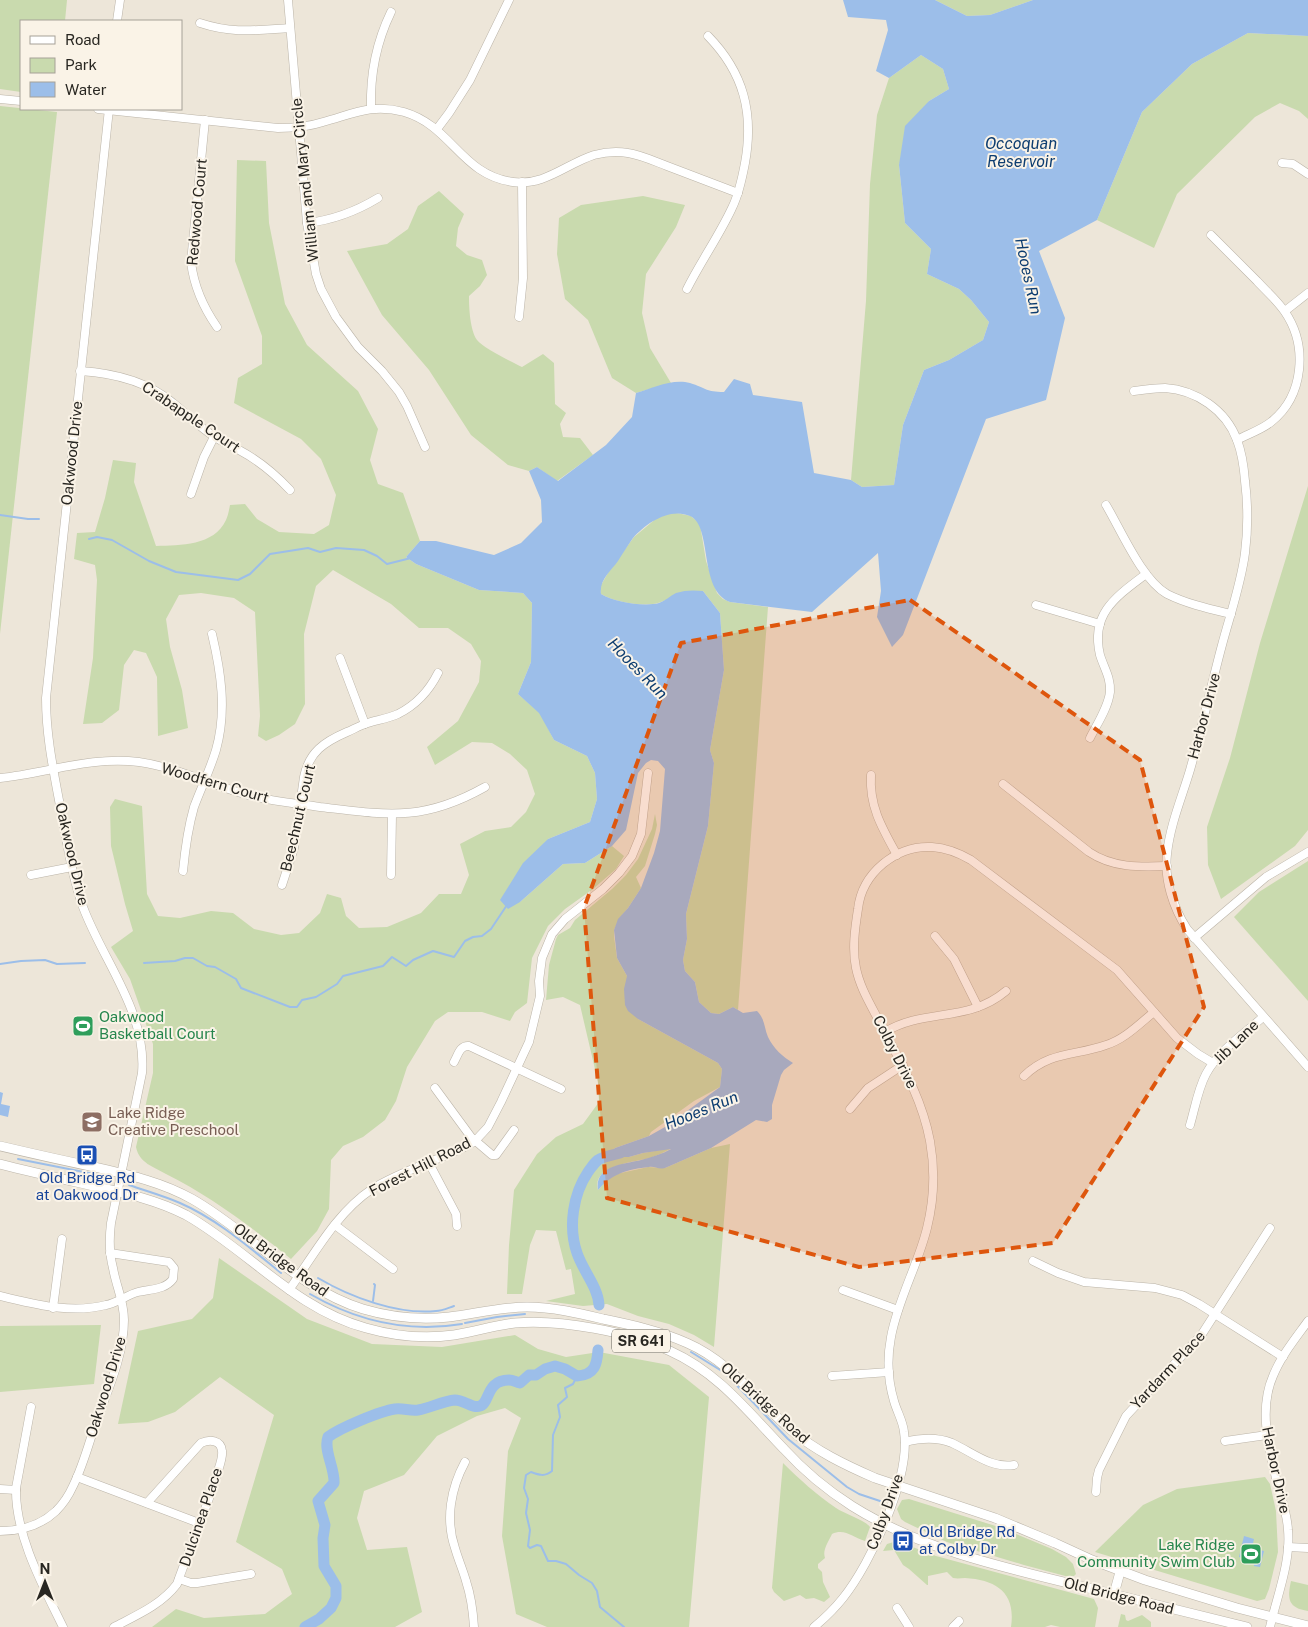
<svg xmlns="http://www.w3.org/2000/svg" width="1308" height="1627" font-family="'Public Sans',sans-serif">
	<rect width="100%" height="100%" fill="#ede6d9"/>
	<!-- green -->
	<g fill="#c9daae">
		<polygon points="0,0 67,0 65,21 21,21 21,92 0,89"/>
		<polygon points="935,0 1033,0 990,15 967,16"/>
		<polygon points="1248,33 1308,36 1308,119 1299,111 1280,103 1255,117 1177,194 1154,248 1097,220 1142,112 1192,64"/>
		<polygon points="921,55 943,69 949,89 929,101 899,165 905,223 931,249 927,274 959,289 971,300 989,322 983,340 949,360 924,370 903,425 894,485 862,487 851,480 866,301 870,184 877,115 889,78"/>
		<polygon points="0,106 57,112 0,634"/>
		<path d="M237,160L266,161L269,223L285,304L307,345L358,391L378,429L370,460L378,484L403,493L420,541L406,557L416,564L479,590L523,593L532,603L531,662L518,694L540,713L554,740L587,756L595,773L597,799L590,822L548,839L520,902L563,864L585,863L612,846L624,856L616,869L593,889L565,909L548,926L532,958L527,1003L515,1012L510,1021L482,1012H448L435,1021L407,1067L396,1101L385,1120L363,1137L343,1146L331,1160L329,1209L317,1231L291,1259C251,1227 212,1197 166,1174C154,1167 139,1163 136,1147L153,1073V1044L130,979L111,947L133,931L125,904L111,846L110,807L115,799L142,806L147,894L158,916L180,918L211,911L233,913L254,929L281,935L299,933L320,913L327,894L341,898L346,916L359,928L387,927L421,913L439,894H461L469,875L460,844L485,831L511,827L526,812L535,794L527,770L510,754L492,743L472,742L435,765L427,747L458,721L479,682L481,661L471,644L448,628H419L391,604L333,570L316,586L304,634L305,704L295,724L279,735L266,741L258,736L260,716L255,612L234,598L201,593L179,595L166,619L170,647L182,690L188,728L158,736L157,677L146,653L134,650L124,665L119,710L102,723L83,724L93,658L97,580L95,565L74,559L77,533L95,532L105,498L113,460L136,463L134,482L156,546C180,545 214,546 226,520C228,516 229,510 230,505L245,504L257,519L279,532L314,534L329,525L336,495L321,459L301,439L234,403L238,378L262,364V336L235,261Z"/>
		<path d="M439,191L464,214L458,228L456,246L467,255L482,260L487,275L480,286L469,296C469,308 470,330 477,340C483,348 512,362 522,367L543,354L554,363L555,404L566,413L560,424L563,437L580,438L593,455L557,481L537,467L529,471L508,465L471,435L429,370L382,315L347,251L387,244L408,229L418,206Z"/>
		<polygon points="643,196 685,205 676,227 646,274 642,313 650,348 671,383 636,393 612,378 588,320 565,299 557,254 559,218 581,205"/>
		<polygon points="1308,486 1308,830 1295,846 1221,899 1208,865 1207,827 1230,758 1260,643"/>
		<path d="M672,512L691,516L700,524L706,561L717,593L723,599L730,602L768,607L738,1010L733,1007L719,1014L711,1013L699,1002L695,982L685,971L683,960L687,939L686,914L708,826L714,763L710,750L724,670L720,613L703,591C692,594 680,596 669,599C665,600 662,602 658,603C643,607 614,602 601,594L600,587L609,571L634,537L658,517Z"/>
		<path d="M655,814L657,825L655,834L645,866L636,877L641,888L628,908L619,919L614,930V936L617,958L627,976L638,1019L718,1063L722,1069L720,1087L694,1101L651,1132L649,1136L615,1148L607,1156L629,1157L643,1153L672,1148C665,1152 658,1155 650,1158C635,1162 591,1165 598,1190L608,1179L616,1174L648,1167L665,1168L711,1148L730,1144L714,1347L694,1335L669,1324L638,1316L607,1304L583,1306L546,1301L575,1294L571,1269L566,1270L556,1231L536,1230L530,1245L522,1294H507L509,1245L514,1190L537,1154L556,1137L583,1124L599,1102L598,1082L580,1005L563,997L546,1000L549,965L556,939L558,935L570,928L575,920L612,889L626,875L638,859L652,829Z"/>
		<polygon points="1308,861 1308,1001 1234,917 1259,892"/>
		<polygon points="79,1018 91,1021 88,1033 76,1030"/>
		<polygon points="219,1258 307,1319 372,1344 442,1347 515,1335 538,1349 566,1357 599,1352 669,1365 709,1397 689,1627 547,1627 516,1614 502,1536 508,1451 521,1418 505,1408 477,1416 437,1436 404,1475 364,1491 357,1518 367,1550 407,1547 422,1612 395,1627 152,1627 176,1609 204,1618 265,1614 292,1594 282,1569 236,1542 274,1415 220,1377 175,1412 148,1422 118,1424 138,1331 192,1319 213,1298"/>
		<polygon points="101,1325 94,1384 0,1392 0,1326"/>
		<path d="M783,1463C799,1479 817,1495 836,1508C845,1514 865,1520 870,1527L865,1541C853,1538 845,1528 832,1534C829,1541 822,1550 825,1558L818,1564V1568L822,1572L823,1582L830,1597L824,1602L814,1598L806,1599L800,1595L784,1601L774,1592L772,1588Z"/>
		<polygon points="1265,1477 1270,1484 1276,1511 1278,1552 1269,1589 1265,1599 1257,1601 1095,1552 1143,1505 1177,1489"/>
		<polygon points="909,1499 1002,1528 1052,1549 1066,1557 1073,1564 1076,1574 1074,1576 1069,1577 1024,1565 947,1542 905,1522 901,1519 897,1509 902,1500"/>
		<path d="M897,1541L936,1556L1094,1599L1098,1608L1095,1627H1060L1051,1625L1045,1627H1011C1016,1593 997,1580 965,1578C961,1578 958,1579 953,1578L947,1572L928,1576V1585H927L909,1569L903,1565L894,1550L883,1551L887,1544Z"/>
		<path d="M1291,1581L1308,1585V1611C1288,1608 1287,1599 1291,1581Z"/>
		<polygon points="1121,1614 1125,1615 1126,1620 1128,1621 1142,1615 1151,1622 1151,1627 1118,1627"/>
	</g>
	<!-- water -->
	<g fill="#9cbee9">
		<path d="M843,0H935L967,16L990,15L1033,0H1308V36L1248,33L1192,64L1142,112L1097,220L1039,251L1065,318L1046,400L986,419L903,635L892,647L877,617L881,591L878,553L812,612L730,602C698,590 713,526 690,516C670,507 646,523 633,538C628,545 623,553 618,561C611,571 599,580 601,594C614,602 644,607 659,603C665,601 670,596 676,593C685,590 694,590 703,591L720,613L724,670L710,750L714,763L708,826L686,914L687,939L683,960L685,971L695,982L699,1002L711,1013L719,1014L733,1007L743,1013L757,1011C765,1019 764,1027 768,1037C773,1048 783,1057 793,1063L784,1070L781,1075L772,1105V1119L767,1122L756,1120L711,1148L665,1168C658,1170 655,1166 649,1167C628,1169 611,1174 598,1190C594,1165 625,1164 641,1160C652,1157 662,1154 671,1149L643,1153L629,1157H606L615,1148L649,1136L665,1127L720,1087L722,1069L718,1063L638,1019L628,1011L625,1005L624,989L627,976L617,958L614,930L618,919L628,908L641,888L654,853L660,831L665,769L658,761L651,760L646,763L638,773L626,830L612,846L585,863L563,864L520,902L508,909L500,900L523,863L548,839L590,822L597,799L595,773L587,756L554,740L539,713L518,694L531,662L532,603L523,593L479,590L416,564L406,557L420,541H436L494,555L521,543L542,522L541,500L529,471L537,467L558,481L606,445L632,417L636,393C652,388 673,378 690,383C706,388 706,392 724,392L734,379L750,384L753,395L802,402L814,473L851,480L862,487L894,485L903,425L924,370L949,360L983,340L989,322L971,300L959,289L927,274L931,249L905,223L899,165L905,126L929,101L949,89L943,69L921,55L889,78L876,71L888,30L886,20L848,17Z"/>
		<polygon points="0,1092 3,1093 1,1104 10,1106 8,1117 0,1115"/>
		<polygon points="1244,1536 1254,1539 1252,1548 1264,1551 1260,1567 1254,1566 1254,1561 1239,1557"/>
	</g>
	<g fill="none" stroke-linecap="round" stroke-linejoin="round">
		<!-- stream -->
		<g stroke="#9cbee9" stroke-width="2">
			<polyline points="0,515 28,519 39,519"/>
			<polyline points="89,539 97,537 112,540 149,561 176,572 238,580 250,574 270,554 308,548 320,552 336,548 364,550 377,556 387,564 411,558"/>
			<polyline points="144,963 175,961 185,958 193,958 207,966 215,967 236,979 241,988 290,1007 297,1007 302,1000 316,997 337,984 343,976 383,966 392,957 406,966 413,960 433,951 454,957 465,941 473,937 482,936 491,929 507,905"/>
			<polyline points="0,964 21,961 45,960 57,964 85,963"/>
			<polyline points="18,1159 104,1176"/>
			<path d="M129,1185C146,1191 164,1196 180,1203C217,1219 250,1248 281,1273"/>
			<path d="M318,1278C350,1297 398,1315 436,1311C442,1311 448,1308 454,1306"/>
			<path d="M310,1294C357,1321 408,1333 462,1324"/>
			<polyline points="373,1301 375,1285 374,1284"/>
			<polyline points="465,1323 497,1317 525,1314"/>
			<polyline points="691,1352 725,1373 788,1439 847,1487 859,1494 883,1502"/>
			<path d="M577,1376L573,1384L565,1388L567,1397L558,1405L560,1417L553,1435L552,1471C545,1477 539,1475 531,1472L526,1475L524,1488L528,1499L526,1513L530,1530L528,1546L530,1548L537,1545L541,1546L548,1561H556L566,1564L579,1575L592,1583L597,1591L600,1607L624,1627"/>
		</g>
		<!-- river -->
		<g stroke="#9cbee9" stroke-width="11">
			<path d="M599,1305C598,1287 583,1271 577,1253C568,1227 573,1194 588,1172C591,1168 594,1163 598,1160C604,1156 613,1155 620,1153"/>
			<path d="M305,1627L319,1619L331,1608L336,1598V1586L324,1566L323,1538L325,1525L318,1501L334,1483C335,1468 323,1450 328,1437C340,1428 380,1411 395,1409C403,1408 410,1411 418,1410C431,1408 442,1401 455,1400C464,1400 473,1409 480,1406C490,1403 486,1380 509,1380C513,1380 516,1382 520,1383L529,1375H536L545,1369L555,1366L565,1369L577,1376C595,1375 597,1364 598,1350"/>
		</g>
		<!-- minor casing -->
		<g stroke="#bbb4a8" stroke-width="9">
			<g id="minor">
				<polyline points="288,0 307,223 316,274 321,289 336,317 358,347 382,371 399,392 407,406 425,447"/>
				<polyline points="117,21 120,0"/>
				<path d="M200,23C233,34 256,30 290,28"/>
				<polyline points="0,99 21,101"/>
				<path d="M371,108C370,73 376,43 391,12"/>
				<path d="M98,109L278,128C293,128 308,127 323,122C353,114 372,103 404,112C452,126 461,175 513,182C545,186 566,164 594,155C605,152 617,151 628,153C641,155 654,161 667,166C691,175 714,184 738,193"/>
				<path d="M205,120L191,262C194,287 203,307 217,327"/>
				<polyline points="437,129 449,113 470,80 509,0"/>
				<polyline points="1282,163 1293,164 1308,174"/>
				<path d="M307,223C333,220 355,212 378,198"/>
				<path d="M1211,235C1226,250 1241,265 1257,281C1266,291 1277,300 1285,312C1308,346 1304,396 1271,422C1261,430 1248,434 1237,440"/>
				<path d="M687,289C701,261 719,236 732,208C739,194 742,179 745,163C754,113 744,73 708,36"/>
				<polyline points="1285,311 1308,293"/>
				<polyline points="519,317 523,278 522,182"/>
				<path d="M80,371C113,373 147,381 173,403C187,414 199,427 215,437C222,442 231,445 239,450C258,460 275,474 290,490"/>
				<path d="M1134,391C1144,390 1154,388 1165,388C1196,390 1226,410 1237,440C1242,453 1244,468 1245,481C1248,505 1248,529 1245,553C1241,584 1230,615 1222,645C1211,686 1202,728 1190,770C1182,797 1170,825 1167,854C1164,880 1173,907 1187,929L1308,1067"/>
				<polyline points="191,494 204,457 214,437"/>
				<path d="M1106,505C1121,530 1142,580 1167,594C1187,604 1210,609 1231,614"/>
				<polyline points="1036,605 1100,624"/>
				<polyline points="340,658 365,724"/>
				<path d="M1090,738C1097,724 1108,708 1110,692C1111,678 1104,668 1100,655C1090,613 1117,596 1146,574"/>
				<path d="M871,775C869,806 882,828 897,855"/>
				<path d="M0,778C48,773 90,756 139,762C175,767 207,783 241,793C266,801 293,803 320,807C387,815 423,822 485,787"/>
				<path d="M1003,784L1089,852C1113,868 1139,867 1167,866"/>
				<path d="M183,871C185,850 188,828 194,807C201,788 210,770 216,750C227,711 221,672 212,634"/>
				<polyline points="31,875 72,867"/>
				<polyline points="391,875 392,815"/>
				<path d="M282,885L294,848L304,777C309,752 324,742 347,732C354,729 361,725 368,723C378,720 389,718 398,714C416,705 429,691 438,673"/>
				<polyline points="935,936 954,959 978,1007"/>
				<polyline points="1194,938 1266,877 1308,852"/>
				<path d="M885,1032C925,1008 968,1023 1006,991"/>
				<path d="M454,1062C458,1055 460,1045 469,1046L561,1089"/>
				<path d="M1024,1076C1050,1051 1075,1056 1106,1045C1125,1039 1139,1024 1154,1012"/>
				<polyline points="435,1088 471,1137 492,1155 496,1155 514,1130"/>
				<polyline points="850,1109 868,1088 903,1065"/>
				<path d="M1190,1125C1195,1108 1198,1089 1206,1074C1219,1050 1244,1034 1263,1017"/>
				<polyline points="429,1163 456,1214 457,1226"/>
				<polyline points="335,1225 393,1269"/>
				<polyline points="1033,1261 1058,1273 1084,1282 1155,1288 1182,1295 1199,1304 1283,1357"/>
				<path d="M289,1290C314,1255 336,1213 372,1189C401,1171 436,1161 467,1146L475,1141L488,1127L501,1102L529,1042L540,996L539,981L542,958L552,934L565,919L603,889L619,873L632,856L641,834L648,773"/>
				<polyline points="843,1290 898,1310"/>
				<path d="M0,1296C35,1304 70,1314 106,1305C117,1303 127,1295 138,1292C150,1289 165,1290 173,1279L174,1268L169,1262L110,1253"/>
				<polyline points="53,1308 62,1239"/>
				<polyline points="832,1376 889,1372"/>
				<path d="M31,1407L16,1488C15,1535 43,1586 63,1627"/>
				<polyline points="1225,1441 1267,1435"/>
				<path d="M905,1442C921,1438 937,1437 952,1443C972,1452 991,1469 1014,1465"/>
				<path d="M465,1462C451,1488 445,1519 455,1548C458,1559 463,1570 466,1581C471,1596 473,1611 474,1627"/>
				<polyline points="77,1477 199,1523"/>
				<polyline points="0,1489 16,1490"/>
				<polyline points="1096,1492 1097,1478 1099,1470 1126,1416 1202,1334 1270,1228"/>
				<path d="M0,1531C21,1531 40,1526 56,1511C63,1504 69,1495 73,1486C83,1466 89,1443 96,1422C108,1390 124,1355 124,1320C124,1301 116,1286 113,1268C109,1253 109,1239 111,1223L142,1073C147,1012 103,961 83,907C72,876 67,843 61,811C54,773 46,737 46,698L109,109"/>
				<polyline points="1288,1547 1308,1548"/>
				<polyline points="179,1579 191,1583 197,1583 251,1574"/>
				<polyline points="897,1608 909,1627"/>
				<path d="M114,1627C137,1615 161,1605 177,1584C190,1547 206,1511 217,1474C219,1467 223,1458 222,1451C221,1440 210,1439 201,1443L147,1503"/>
				<path d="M814,1627C825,1618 835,1608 843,1598C871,1563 911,1477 904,1432C903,1421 897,1412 894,1401C888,1381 887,1358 891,1337C898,1299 918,1265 927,1228C934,1200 935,1169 930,1141C922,1098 900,1061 880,1023C871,1005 860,988 856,968C852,949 855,928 858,909C862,873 896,845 932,847C947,848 959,853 971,860L1117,970L1177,1038L1198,1054L1213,1063"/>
				<polyline points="953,1627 959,1621"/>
				<path d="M1270,1627C1277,1596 1291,1562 1288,1530C1287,1511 1280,1495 1276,1478C1268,1445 1259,1408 1273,1376C1281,1356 1295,1339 1308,1321"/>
			</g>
		</g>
		<!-- major casing -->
		<g stroke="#bbb4a8" stroke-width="10">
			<g id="major">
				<path d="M0,1146C30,1153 60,1160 90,1166C125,1174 160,1181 192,1199C249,1231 299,1290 363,1309C390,1317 421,1320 449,1317C475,1314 500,1307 527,1307C552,1307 578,1313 603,1319C632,1325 660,1331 687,1343C731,1362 756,1400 791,1430C816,1451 845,1465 875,1478L995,1518L1055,1543L1092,1560L1145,1580L1237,1608L1308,1626"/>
				<path d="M0,1164C31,1172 63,1179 94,1186C125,1193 157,1200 186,1215C248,1250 295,1309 366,1328C394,1336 425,1339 454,1335C475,1332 495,1325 515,1323C560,1319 630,1332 670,1351C719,1373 748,1412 784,1449C804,1471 827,1490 852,1506C919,1548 997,1566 1072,1584C1131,1598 1189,1613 1247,1627"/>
				<polyline points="1114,1594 1120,1572"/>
			</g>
		</g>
		<!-- minor -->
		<use href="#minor" stroke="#fff" stroke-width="8"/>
		<!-- major -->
		<use href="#major" stroke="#fff" stroke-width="9"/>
	</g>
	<!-- marked area -->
	<path fill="#de560d" fill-opacity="0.2" stroke="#de560d" stroke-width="4" stroke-dasharray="10 6" stroke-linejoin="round" d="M910,600L1140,760L1204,1007L1053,1243L859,1267L607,1198L584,908L681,643Z"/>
	<!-- icons -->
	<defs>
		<g id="stadium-square" transform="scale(1.125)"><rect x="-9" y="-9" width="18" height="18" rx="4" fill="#2e9e5b" stroke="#faf3e7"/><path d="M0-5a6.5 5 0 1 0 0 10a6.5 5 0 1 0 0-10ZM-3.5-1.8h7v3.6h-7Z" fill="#fff"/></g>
		<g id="school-square" transform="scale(1.125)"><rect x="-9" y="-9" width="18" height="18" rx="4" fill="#8d6e63" stroke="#faf3e7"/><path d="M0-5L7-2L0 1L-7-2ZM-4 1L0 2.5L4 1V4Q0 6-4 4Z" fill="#fff"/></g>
		<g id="bus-square" transform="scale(1.125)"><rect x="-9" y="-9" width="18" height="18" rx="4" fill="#1a4fb4" stroke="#faf3e7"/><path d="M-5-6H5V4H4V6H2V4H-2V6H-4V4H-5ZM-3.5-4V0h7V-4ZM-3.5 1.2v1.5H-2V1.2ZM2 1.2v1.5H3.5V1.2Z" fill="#fff"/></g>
	</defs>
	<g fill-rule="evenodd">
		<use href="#stadium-square" x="83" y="1026"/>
		<use href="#school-square" x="92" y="1122"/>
		<use href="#bus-square" x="87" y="1155"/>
		<use href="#bus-square" x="903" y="1541"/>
		<use href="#stadium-square" x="1251" y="1554"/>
	</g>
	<g text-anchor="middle" stroke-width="4" stroke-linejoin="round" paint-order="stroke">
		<!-- shield labels -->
		<rect fill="#faf3e7" stroke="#67645c" stroke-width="1" x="612" y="1329.5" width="58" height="23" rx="4"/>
		<g font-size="14" font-weight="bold" fill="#282621">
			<text x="641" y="1346">SR 641</text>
		</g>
		<!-- street labels -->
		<g font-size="15" fill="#282621" stroke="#faf3e7">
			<text transform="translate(305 180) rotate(-96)" y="5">William and Mary Circle</text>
			<text transform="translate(197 212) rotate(-85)" y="5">Redwood Court</text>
			<text transform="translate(191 417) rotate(34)" y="5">Crabapple Court</text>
			<text transform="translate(72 453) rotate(-84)" y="5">Oakwood Drive</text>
			<text transform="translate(1204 716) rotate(-75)" y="5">Harbor Drive</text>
			<text transform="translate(215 783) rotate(16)" y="5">Woodfern Court</text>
			<text transform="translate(298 818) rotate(-77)" y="5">Beechnut Court</text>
			<text transform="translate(72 854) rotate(77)" y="5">Oakwood Drive</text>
			<text transform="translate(1236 1042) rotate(-44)" y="5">Jib Lane</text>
			<text transform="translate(895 1052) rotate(63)" y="5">Colby Drive</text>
			<text transform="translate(420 1167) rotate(-27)" y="5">Forest Hill Road</text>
			<text transform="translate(281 1260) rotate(36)" y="5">Old Bridge Road</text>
			<text transform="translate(1168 1370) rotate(-47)" y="5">Yardarm Place</text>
			<text transform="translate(106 1387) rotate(-73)" y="5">Oakwood Drive</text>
			<text transform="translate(765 1403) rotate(42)" y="5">Old Bridge Road</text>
			<text transform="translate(1276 1470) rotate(78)" y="5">Harbor Drive</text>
			<text transform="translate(885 1512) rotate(-70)" y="5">Colby Drive</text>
			<text transform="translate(201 1517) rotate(-71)" y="5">Dulcinea Place</text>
			<text transform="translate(1119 1596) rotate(14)" y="5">Old Bridge Road</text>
		</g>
		<!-- leisure labels -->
		<g font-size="15" fill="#27864d" stroke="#faf3e7" text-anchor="start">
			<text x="99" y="1022">Oakwood<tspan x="99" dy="17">Basketball Court</tspan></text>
			<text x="1235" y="1550" text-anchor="end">Lake Ridge<tspan x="1235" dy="17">Community Swim Club</tspan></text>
		</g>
		<!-- education labels -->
		<g font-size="15" fill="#785e54" stroke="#faf3e7" text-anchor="start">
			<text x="108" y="1118">Lake Ridge<tspan x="108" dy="17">Creative Preschool</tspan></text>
		</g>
		<!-- transit labels -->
		<g font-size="15" fill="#164399" stroke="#faf3e7">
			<text x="87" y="1183">Old Bridge Rd<tspan x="87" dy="17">at Oakwood Dr</tspan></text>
			<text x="919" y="1537" text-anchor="start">Old Bridge Rd<tspan x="919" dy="17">at Colby Dr</tspan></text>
		</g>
		<!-- water labels -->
		<g font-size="16" font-style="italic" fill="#0d3d70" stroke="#faf3e7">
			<text x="1021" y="149">Occoquan<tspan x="1021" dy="18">Reservoir</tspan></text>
			<text transform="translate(1029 276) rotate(78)" y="6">Hooes Run</text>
			<text transform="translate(638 668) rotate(46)" y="6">Hooes Run</text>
			<text transform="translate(701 1110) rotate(-22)" y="6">Hooes Run</text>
		</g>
	</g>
	<!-- legend -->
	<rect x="20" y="20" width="162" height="90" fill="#faf3e7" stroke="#a6a198"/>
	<rect x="30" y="36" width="25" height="8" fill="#ffffff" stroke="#a6a198"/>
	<text x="65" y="45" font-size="15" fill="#282621">Road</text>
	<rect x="30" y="58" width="25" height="15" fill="#c9daae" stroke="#a6a198"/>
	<text x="65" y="70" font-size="15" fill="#282621">Park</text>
	<rect x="30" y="82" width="25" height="15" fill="#9cbee9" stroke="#a6a198"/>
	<text x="65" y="95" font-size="15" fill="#282621">Water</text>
	<!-- north arrow -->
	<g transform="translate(45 1582)" stroke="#faf3e7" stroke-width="4" paint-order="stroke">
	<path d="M0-4L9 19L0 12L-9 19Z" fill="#282621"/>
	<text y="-8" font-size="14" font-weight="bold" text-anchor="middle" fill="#282621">N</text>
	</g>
</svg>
